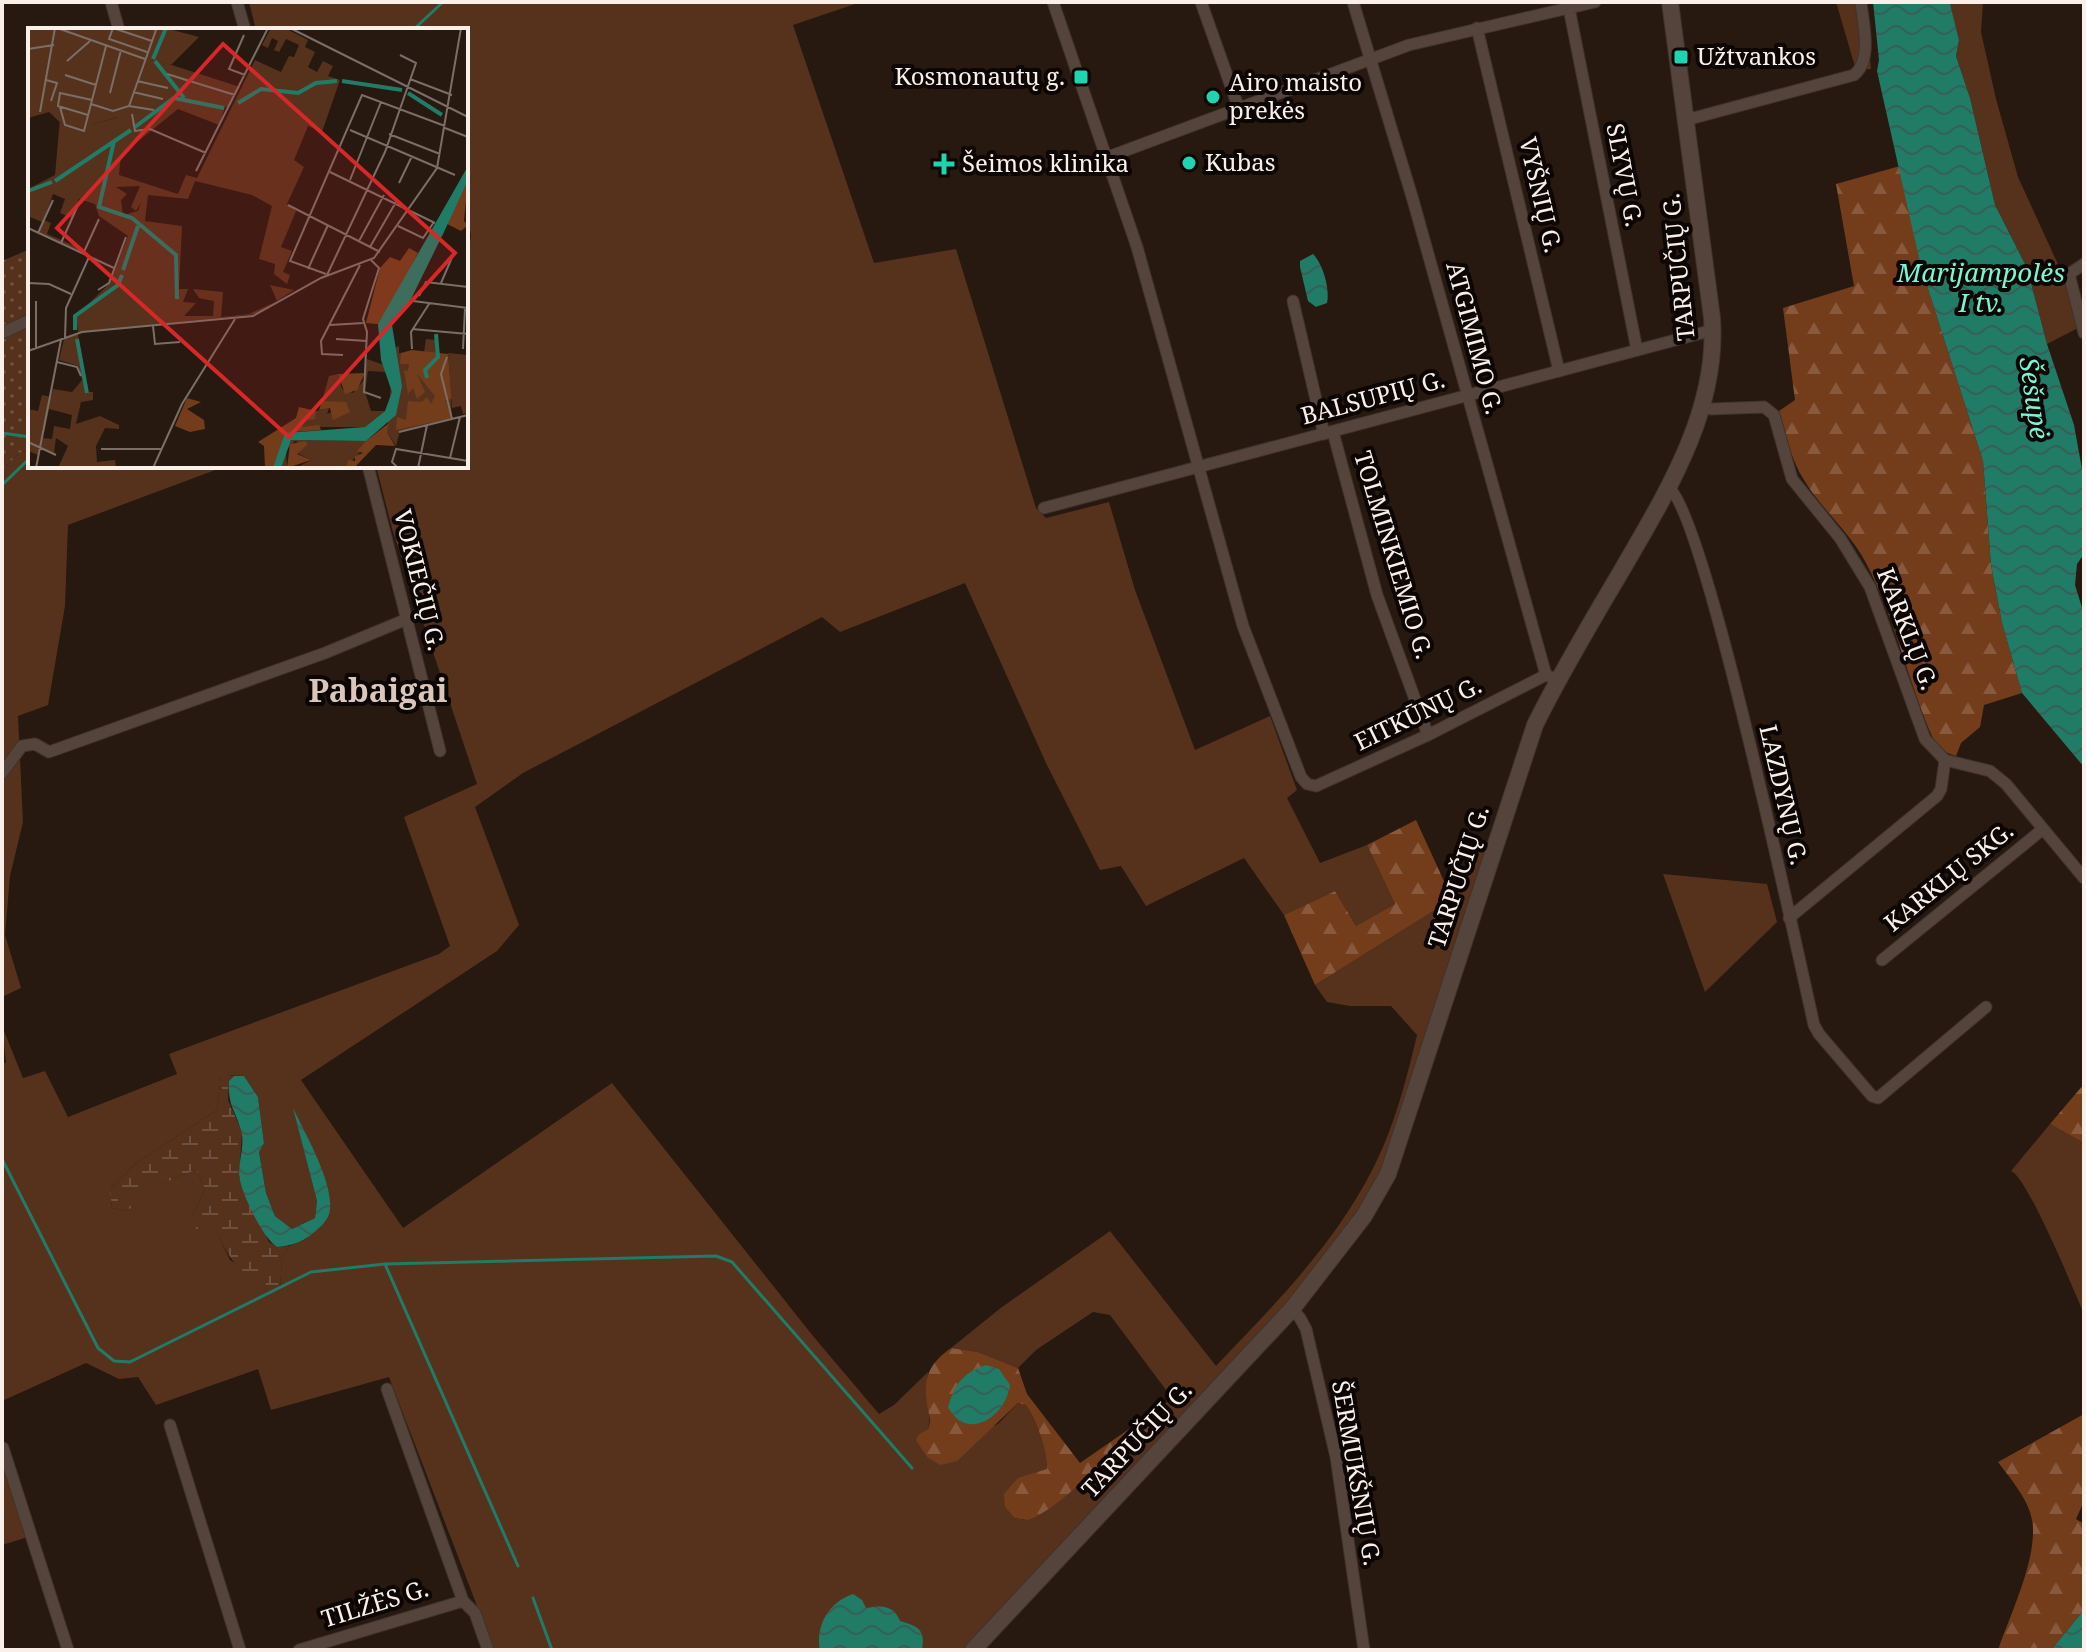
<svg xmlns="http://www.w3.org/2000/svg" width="2086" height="1652" font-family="'Noto Serif',serif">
	<defs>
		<pattern id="forest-firs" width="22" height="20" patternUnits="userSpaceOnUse" patternTransform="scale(2)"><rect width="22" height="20" fill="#733d1c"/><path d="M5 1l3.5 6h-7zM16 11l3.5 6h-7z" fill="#88593d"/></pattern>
		<pattern id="wetland-marsh" width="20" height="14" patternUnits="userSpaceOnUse" patternTransform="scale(2)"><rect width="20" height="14" fill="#56321d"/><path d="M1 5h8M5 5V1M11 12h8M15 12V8" fill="none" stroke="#6f503e"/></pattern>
		<pattern id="garden-dots" width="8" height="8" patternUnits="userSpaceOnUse" patternTransform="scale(2)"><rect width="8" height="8" fill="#56321d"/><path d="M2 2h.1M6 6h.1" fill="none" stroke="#6f503e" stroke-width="1.8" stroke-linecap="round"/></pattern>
		<pattern id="water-waves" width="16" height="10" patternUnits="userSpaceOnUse" patternTransform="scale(2)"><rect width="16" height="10" fill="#207b67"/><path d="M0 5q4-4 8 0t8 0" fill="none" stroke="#385f55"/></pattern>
	</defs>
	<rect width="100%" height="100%" fill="#271810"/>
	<!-- green -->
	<g fill="#56321d" fill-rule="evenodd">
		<path d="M249,2H861L793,25L874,263L956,249L1036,508L1046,518L1109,502L1135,590L1195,750L1270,716L1297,790L1287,798L1320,863L1367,845L1395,904L1356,926L1335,891L1284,915L1244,858L1146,906L1121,866L1100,870L1046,763L965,583L840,632L822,617L523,773L475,807L519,925L497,951L301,1080L403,1228L612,1083L813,1336L879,1414L894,1405L928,1372C926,1390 932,1415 928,1429L919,1434L917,1439L927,1457L998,1424L1018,1403L1026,1405C1037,1421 1047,1450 1047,1469L1005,1507L1014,1518L1026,1520L1084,1482L1161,1415L1158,1409L1172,1398L1110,1315L1093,1312L1036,1350L1018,1368L978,1352L951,1348L1002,1307L1110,1231L1216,1366C1279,1300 1346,1233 1383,1147C1398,1112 1408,1073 1417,1035L1391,1006H1350L1327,1002L1315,985L1435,910L1454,903L1474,850L1486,853L1375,1190L1318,1270L967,1650H494L389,1377L271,1410L258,1369L156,1405L138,1377L119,1379L86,1363L2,1401V1062L6,1063L2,1026L23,1078L45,1071L68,1117L177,1074L169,1054L439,954L450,946L404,817L477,784L393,532L376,466H466V272L471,235L466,214V30H256ZM221,1075L244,1076L258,1097L264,1143L259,1152L266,1193L275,1216L292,1229L315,1218L317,1201L295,1114L324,1177L325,1222L304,1240L289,1246L282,1257L280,1288L265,1294L267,1283L230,1260L218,1235L192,1217L205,1189L196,1170C170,1180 146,1189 128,1211L112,1208L110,1190L135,1164L217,1110Z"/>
		<polygon points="1836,2 1865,2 1871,69 1856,70"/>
		<polygon points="1949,2 1983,2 1981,32 1996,99 2018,177 2062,273 2078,328 2047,344 2027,268 1995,205 1970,98 1956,56 1959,40"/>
		<polygon points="30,449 30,466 226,466 68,525 65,606 48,705 18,716 23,822 10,876 5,935 21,988 2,997 2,470 19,453"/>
		<polygon points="1663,874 1767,884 1777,922 1705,992"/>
		<path d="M2050,1124L2084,1143V1314C2074,1291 2027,1176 2011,1171Z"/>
		<polygon points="2,1464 31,1536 2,1545"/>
	</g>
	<!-- forest -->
	<g fill="url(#forest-firs)">
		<path d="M1900,166L1921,267L1983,461L1991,565L2002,623L2022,693L1984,705L1980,727L1961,743L1956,756L1945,752L1934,741C1908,683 1896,620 1866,563C1850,532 1822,510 1804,480C1791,460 1786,434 1779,411L1795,400L1783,308L1854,286L1836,184Z"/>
		<polygon points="1416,820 1454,903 1435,910 1315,985 1284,915 1335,891 1356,926 1395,904 1367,845"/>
		<polygon points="2084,1084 2084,1143 2050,1124"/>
		<path d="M951,1348L978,1352L1018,1368L1027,1394L1080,1463L1158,1409L1161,1415C1154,1428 1138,1443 1124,1450C1119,1453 1114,1454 1108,1459C1090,1474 1049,1515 1027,1520C1026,1520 1015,1518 1014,1518L1005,1507L1004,1494L1018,1478L1047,1469C1047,1450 1037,1421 1026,1405L1018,1403L957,1461L940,1465L927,1457L916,1440L919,1434L928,1429C931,1421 930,1418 928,1410C923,1380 926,1366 951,1348Z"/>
		<path d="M2084,1414V1501L2076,1519L2084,1524V1610L2051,1650H1998C2010,1615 2034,1566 2033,1529C2033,1504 2012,1481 1998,1462Z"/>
	</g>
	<!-- wetland -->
	<path fill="url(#wetland-marsh)" d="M221,1074L234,1076L229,1081L228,1100L242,1132L239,1177L269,1242L277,1247L289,1246L282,1257L280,1288L265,1295L266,1283C240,1276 229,1258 218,1235L197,1231L192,1217L205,1189L196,1170C170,1180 147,1189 128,1211L112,1208L110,1190L135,1164L217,1110Z"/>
	<!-- garden -->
	<polygon fill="url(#garden-dots)" points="30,249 30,449 19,453 2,470 2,261"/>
	<!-- water -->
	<g fill="url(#water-waves)">
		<polygon points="1873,2 1950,4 1959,40 1956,56 1970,98 1995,205 2027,268 2047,344 2074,425 2084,480 2084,554 2077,564 2075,585 2084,614 2084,767 2022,693 2002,623 1991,565 1983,461 1921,267 1877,71 1879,60"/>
		<path d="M1313,254C1323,264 1330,289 1327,303L1316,307L1308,301L1300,267V261Z"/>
		<path d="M234,1076H244L258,1097L264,1143L259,1152L266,1193L275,1216L292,1229L315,1218L317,1201L293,1108C305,1133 333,1182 330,1209C329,1221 320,1227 312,1234C301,1243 290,1246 277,1247C263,1239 240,1191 239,1174C239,1160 245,1143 241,1130C234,1107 228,1107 229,1081Z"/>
		<path d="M986,1365L999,1369L1010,1385C1006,1416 967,1443 948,1407C955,1383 963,1373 986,1365Z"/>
		<path d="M853,1594L862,1600L866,1608C881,1605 894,1605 900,1621C917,1626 926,1629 922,1650H820C815,1626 829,1602 853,1594Z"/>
		<polygon points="2084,1610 2084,1650 2051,1650"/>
	</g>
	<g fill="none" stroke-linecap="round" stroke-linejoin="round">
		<!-- stream -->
		<g stroke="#207b67" stroke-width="3">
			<polyline points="413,30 443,2"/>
			<polyline points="2,433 30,437"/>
			<polyline points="2,485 30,458"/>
			<polyline points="2,1159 98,1348 114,1361 130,1362 311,1272 385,1264 716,1256 732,1262 912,1468"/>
			<polyline points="385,1264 518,1566"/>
			<polyline points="533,1598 552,1650"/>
		</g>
		<!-- minor casing -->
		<g stroke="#3e332f" stroke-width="13">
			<g id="minor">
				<polyline points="111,2 119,30"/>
				<polyline points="237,2 245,30"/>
				<polyline points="1053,2 1137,247 1243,626 1301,777 1307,784 1316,786 1428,735 1546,675"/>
				<polyline points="1201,2 1239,109"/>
				<polyline points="1353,2 1413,200 1546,675 1553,678"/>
				<polyline points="1569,8 1637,350"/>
				<polyline points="1477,28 1559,371"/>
				<path d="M1686,120L1854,75C1873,59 1863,24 1861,2"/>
				<polyline points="1108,157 1409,45 1595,2"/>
				<polyline points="2084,264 2069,274 2084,333"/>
				<polyline points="1293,301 1324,434"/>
				<polyline points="2,333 30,320"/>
				<polyline points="1702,407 1711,409 1764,407 1774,415 1792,479 1840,538 1870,587 1925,739 1945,760 1990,771 2006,784 2084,878"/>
				<polyline points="1333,432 1377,595 1428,735"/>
				<polyline points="368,466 440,751"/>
				<path d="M1668,487C1704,509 1798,955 1814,1025L1819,1034L1872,1096L1878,1098L1986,1007"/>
				<polyline points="1044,508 1713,330"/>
				<polyline points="2,773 22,746 35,744 49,752 325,653 407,619"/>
				<polyline points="1789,918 1937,796 1941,789 1945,760"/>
				<polyline points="1882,960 2043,829"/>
				<polyline points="1292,1309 1300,1318 1306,1329 1336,1457 1364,1650"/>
				<polyline points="387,1389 463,1601 475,1613 488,1650"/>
				<polyline points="170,1425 240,1650"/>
				<polyline points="3,1448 68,1650"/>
				<polyline points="299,1650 463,1601"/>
			</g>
		</g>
		<!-- secondary casing -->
		<g stroke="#3e332f" stroke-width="18">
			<path id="secondary" d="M973,1650L1292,1309L1364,1216L1388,1174L1535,725C1560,674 1590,624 1619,575C1664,497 1719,412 1712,318L1670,2"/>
		</g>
		<!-- minor -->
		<use href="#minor" stroke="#55443b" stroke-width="11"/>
		<!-- secondary -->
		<use href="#secondary" stroke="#55443b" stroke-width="16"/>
	</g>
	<!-- markers -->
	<g fill="#1ed5b0" stroke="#0b0503" stroke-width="3">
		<rect x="1673" y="49" width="16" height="16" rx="4"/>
		<rect x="1073" y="69" width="16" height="16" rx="4"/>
		<circle cx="1213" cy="97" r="8"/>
		<circle cx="1189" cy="163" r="8"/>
		<path d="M940 152h8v8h8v8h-8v8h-8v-8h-8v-8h8z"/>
	</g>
	<g text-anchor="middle" stroke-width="8" stroke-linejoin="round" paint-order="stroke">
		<!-- poi labels -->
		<g font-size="24" fill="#faefe9" stroke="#0b0503" text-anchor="start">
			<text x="1697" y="65">Užtvankos</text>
			<text x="1065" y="85" text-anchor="end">Kosmonautų g.</text>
			<text x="1229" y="91">Airo maisto<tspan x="1229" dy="28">prekės</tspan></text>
			<text x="1205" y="171">Kubas</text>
			<text x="962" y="172">Šeimos klinika</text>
		</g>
		<!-- street labels -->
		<g font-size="24" fill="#faefe9" stroke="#0b0503">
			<text transform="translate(1624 175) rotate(79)" y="8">SLYVŲ G.</text>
			<text transform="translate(1540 195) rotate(77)" y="8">VYŠNIŲ G.</text>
			<text transform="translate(1679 267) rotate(-96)" y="8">TARPUČIŲ G.</text>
			<text transform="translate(1474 338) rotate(75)" y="8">ATGIMIMO G.</text>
			<text transform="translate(1373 398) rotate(-15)" y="8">BALSUPIŲ G.</text>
			<text transform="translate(1393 555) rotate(73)" y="8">TOLMINKIEMIO G.</text>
			<text transform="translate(419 580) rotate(76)" y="8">VOKIEČIŲ G.</text>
			<text transform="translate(1907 629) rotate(69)" y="8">KARKLŲ G.</text>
			<text transform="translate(1418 714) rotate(-26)" y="8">EITKŪNŲ G.</text>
			<text transform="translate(1783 795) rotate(77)" y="8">LAZDYNŲ G.</text>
			<text transform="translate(1459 877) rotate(-72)" y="8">TARPUČIŲ G.</text>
			<text transform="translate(1949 877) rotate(-39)" y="8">KARKLŲ SKG.</text>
			<text transform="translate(1137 1440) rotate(-47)" y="8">TARPUČIŲ G.</text>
			<text transform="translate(1356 1473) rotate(80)" y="8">ŠERMUKŠNIŲ G.</text>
			<text transform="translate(375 1604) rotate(-17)" y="8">TILŽĖS G.</text>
		</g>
		<!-- water labels -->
		<g font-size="26" font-style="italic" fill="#7bf4d4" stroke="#0b0503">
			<text x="1981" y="282">Marijampolės<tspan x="1981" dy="30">I tv.</tspan></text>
			<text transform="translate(2034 398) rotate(82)" y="9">Šešupė</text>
		</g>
		<!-- district labels -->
		<g font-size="32" font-weight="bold" fill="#dbc6bb" stroke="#0b0503">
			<text x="378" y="702">Pabaigai</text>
		</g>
	</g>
	<!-- overview -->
	<g transform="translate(28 28)">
		<rect width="440" height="440" fill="#271810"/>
		<path d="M137,0L171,9L143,37L124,31ZM243,0H257L280,12L277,19L287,24L280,39L289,44L295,33L305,38L300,48L312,52L294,104L280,98L266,132L276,139L259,176L268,183L253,219L264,223L255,244L262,247L259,256L246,246L247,236L231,231L244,178L224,167L167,153L160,171L120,167L117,193L154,198L151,261H160L155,274L168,275L156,288H185L186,273L171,270L165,261L195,264L193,289L221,286L249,273L242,257L266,262L228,286L50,305L48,288L82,255L100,208L71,188L67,176L51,171L44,190L32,185L37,171L25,166L16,192L23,195L19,206L57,222L55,226L11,205L14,194L2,189L0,194V161L27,147L32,91L65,96L91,89L88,112L146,68L197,79L191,97L150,81L93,127L91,147L150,166L158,147L169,150L227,32L253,44L261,28L266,29L271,17L258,11L251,24L246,22L250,13L244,10L240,20L234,17ZM112,158L103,179L108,183L113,174L110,183L95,187L93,172L99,166L88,159ZM50,306L59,364H65V372L53,374L48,396L72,388L91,397V401L77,400L68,418L69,434L87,432L88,440H30L40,418L28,410L26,425L13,420L10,427L0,423V381L10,383L14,367L23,369L25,361L44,364L54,352L50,338L31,332L36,311ZM21,381L44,387L42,401L26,398L24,411L15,410ZM398,311L409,312L411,326H420L424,390L372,403L368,418L359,404L366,320L371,318V325L396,324ZM339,331L356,337L358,344L340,343L337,364L343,383H357L337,399H275L273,393L288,383L301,380L299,386L319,378L294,373L301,348L310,346L314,361L325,365L336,352ZM263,412L338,413V417L318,440H268L283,432L269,425L275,416L267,413L258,422L259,440H253L254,428Z" fill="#56321d" fill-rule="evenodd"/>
		<path d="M440,152L436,193L440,197L433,203L417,195ZM381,220L390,225L369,266L350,296L338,295L352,240L362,229L372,233ZM384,322L420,326L424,371L417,372L424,390L368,402L369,389L378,392L380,373L394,374L399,369L403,376L407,368L389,346L397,364L389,371L385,360L380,366L376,342L380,343L381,336H372L373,325ZM337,345L329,362L317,366L310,346ZM159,370L173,374L159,381L176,392L177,401L162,404L147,398ZM294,373L318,374L322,384L305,392L302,380L291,382ZM271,379L288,383L287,391L274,393L275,399L291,397L293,402L266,404L245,440H237L236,418L230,414L268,390ZM361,395L359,404L367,418L348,417L326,440H318L320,432L327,433V428L335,425L329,423L338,413ZM277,413L280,416L269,426L283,432L259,440L262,416Z" fill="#733d1c"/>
		<path d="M420,325L440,327V385L435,386L433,378L424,380Z" fill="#56321d"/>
		<path d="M0,0H137L125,31L212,59L202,78L189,81L146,68L87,113L90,89L65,96L62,105L36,98L21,84L0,90Z" fill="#56321d"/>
		<path d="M440,138V152L416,204L383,271L364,297L374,358L368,387L338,413L263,412L253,440H245L257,405L337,399L357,383L364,364L353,332L350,296Z" fill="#207b67"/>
		<path fill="none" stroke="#207b67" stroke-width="4" d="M125,31L138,0M127,33L156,70M314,53L374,62M380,65L414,87M210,75L233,61L270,65L288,55L309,53M107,99L146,70L196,80M86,113L71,179L104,190L148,227L149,271M27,153L103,102M0,163L24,154M95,242L110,198M47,302V288L90,257L94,247M49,311L59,365M399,350L397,342L410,329L408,306"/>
		<path fill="none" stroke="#7b6e67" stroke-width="2" d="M29,0L117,31M262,0L440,89M216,7L201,41L217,47M0,21L26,17M119,24L81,11L85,0L124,13M39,33L62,13M139,46L207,67M37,47L68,57M382,51L424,67M18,52L29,55L23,73M109,53L140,60M0,58V88M105,64L135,71M82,65L93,22M63,76L85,83L101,78L128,2L123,0M101,78L126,82M32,79L37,97L56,103L78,18M12,84L27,0M104,86L107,103L122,101L178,125M60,87L30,78L32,65L64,72M417,100L440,109M322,102L427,147M361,106L412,126M168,143L240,0M302,144L407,195M322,152L353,74M371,155L384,128M260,177L352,224M370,198L395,210L406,194M0,200L86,240M10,205L25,172M331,213L356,167M33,215L50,177M342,219L368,174M55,226L71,191M343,232L351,240L335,291L339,304L336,364L353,370M280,241L300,197M298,246L262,233L334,67L417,98M299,247L357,124L388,35L372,27M0,255L21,256L43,266M413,255L425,227M70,262L81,255L98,209M391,268L398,254L440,259M8,273V320M385,273L440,280M302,297L335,295M125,298L127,316L152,314M384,301L440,306M37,310L38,280L61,229M308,311L339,313M384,321L383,304L401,276M435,321L437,280M0,323L54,304L225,288L293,250L346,230L409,140L433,0M315,327L294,326L293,313L332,237M419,329L413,346L424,391M29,334L49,339L53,348M371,404L440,387M0,414L28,427M73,421H134M422,430L432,389M8,440L33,312M125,440L154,376L207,291M370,440L364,434L368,421L440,433M390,440L399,397"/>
		<path fill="#d62828" fill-opacity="0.15" stroke="#d62828" stroke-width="4" d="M195,16L427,225L261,409L29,200Z"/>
		<rect width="440" height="440" fill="none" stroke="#faefe9" stroke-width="4"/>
	</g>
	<!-- border -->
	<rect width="2086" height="1652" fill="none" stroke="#faefe9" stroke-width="8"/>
</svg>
